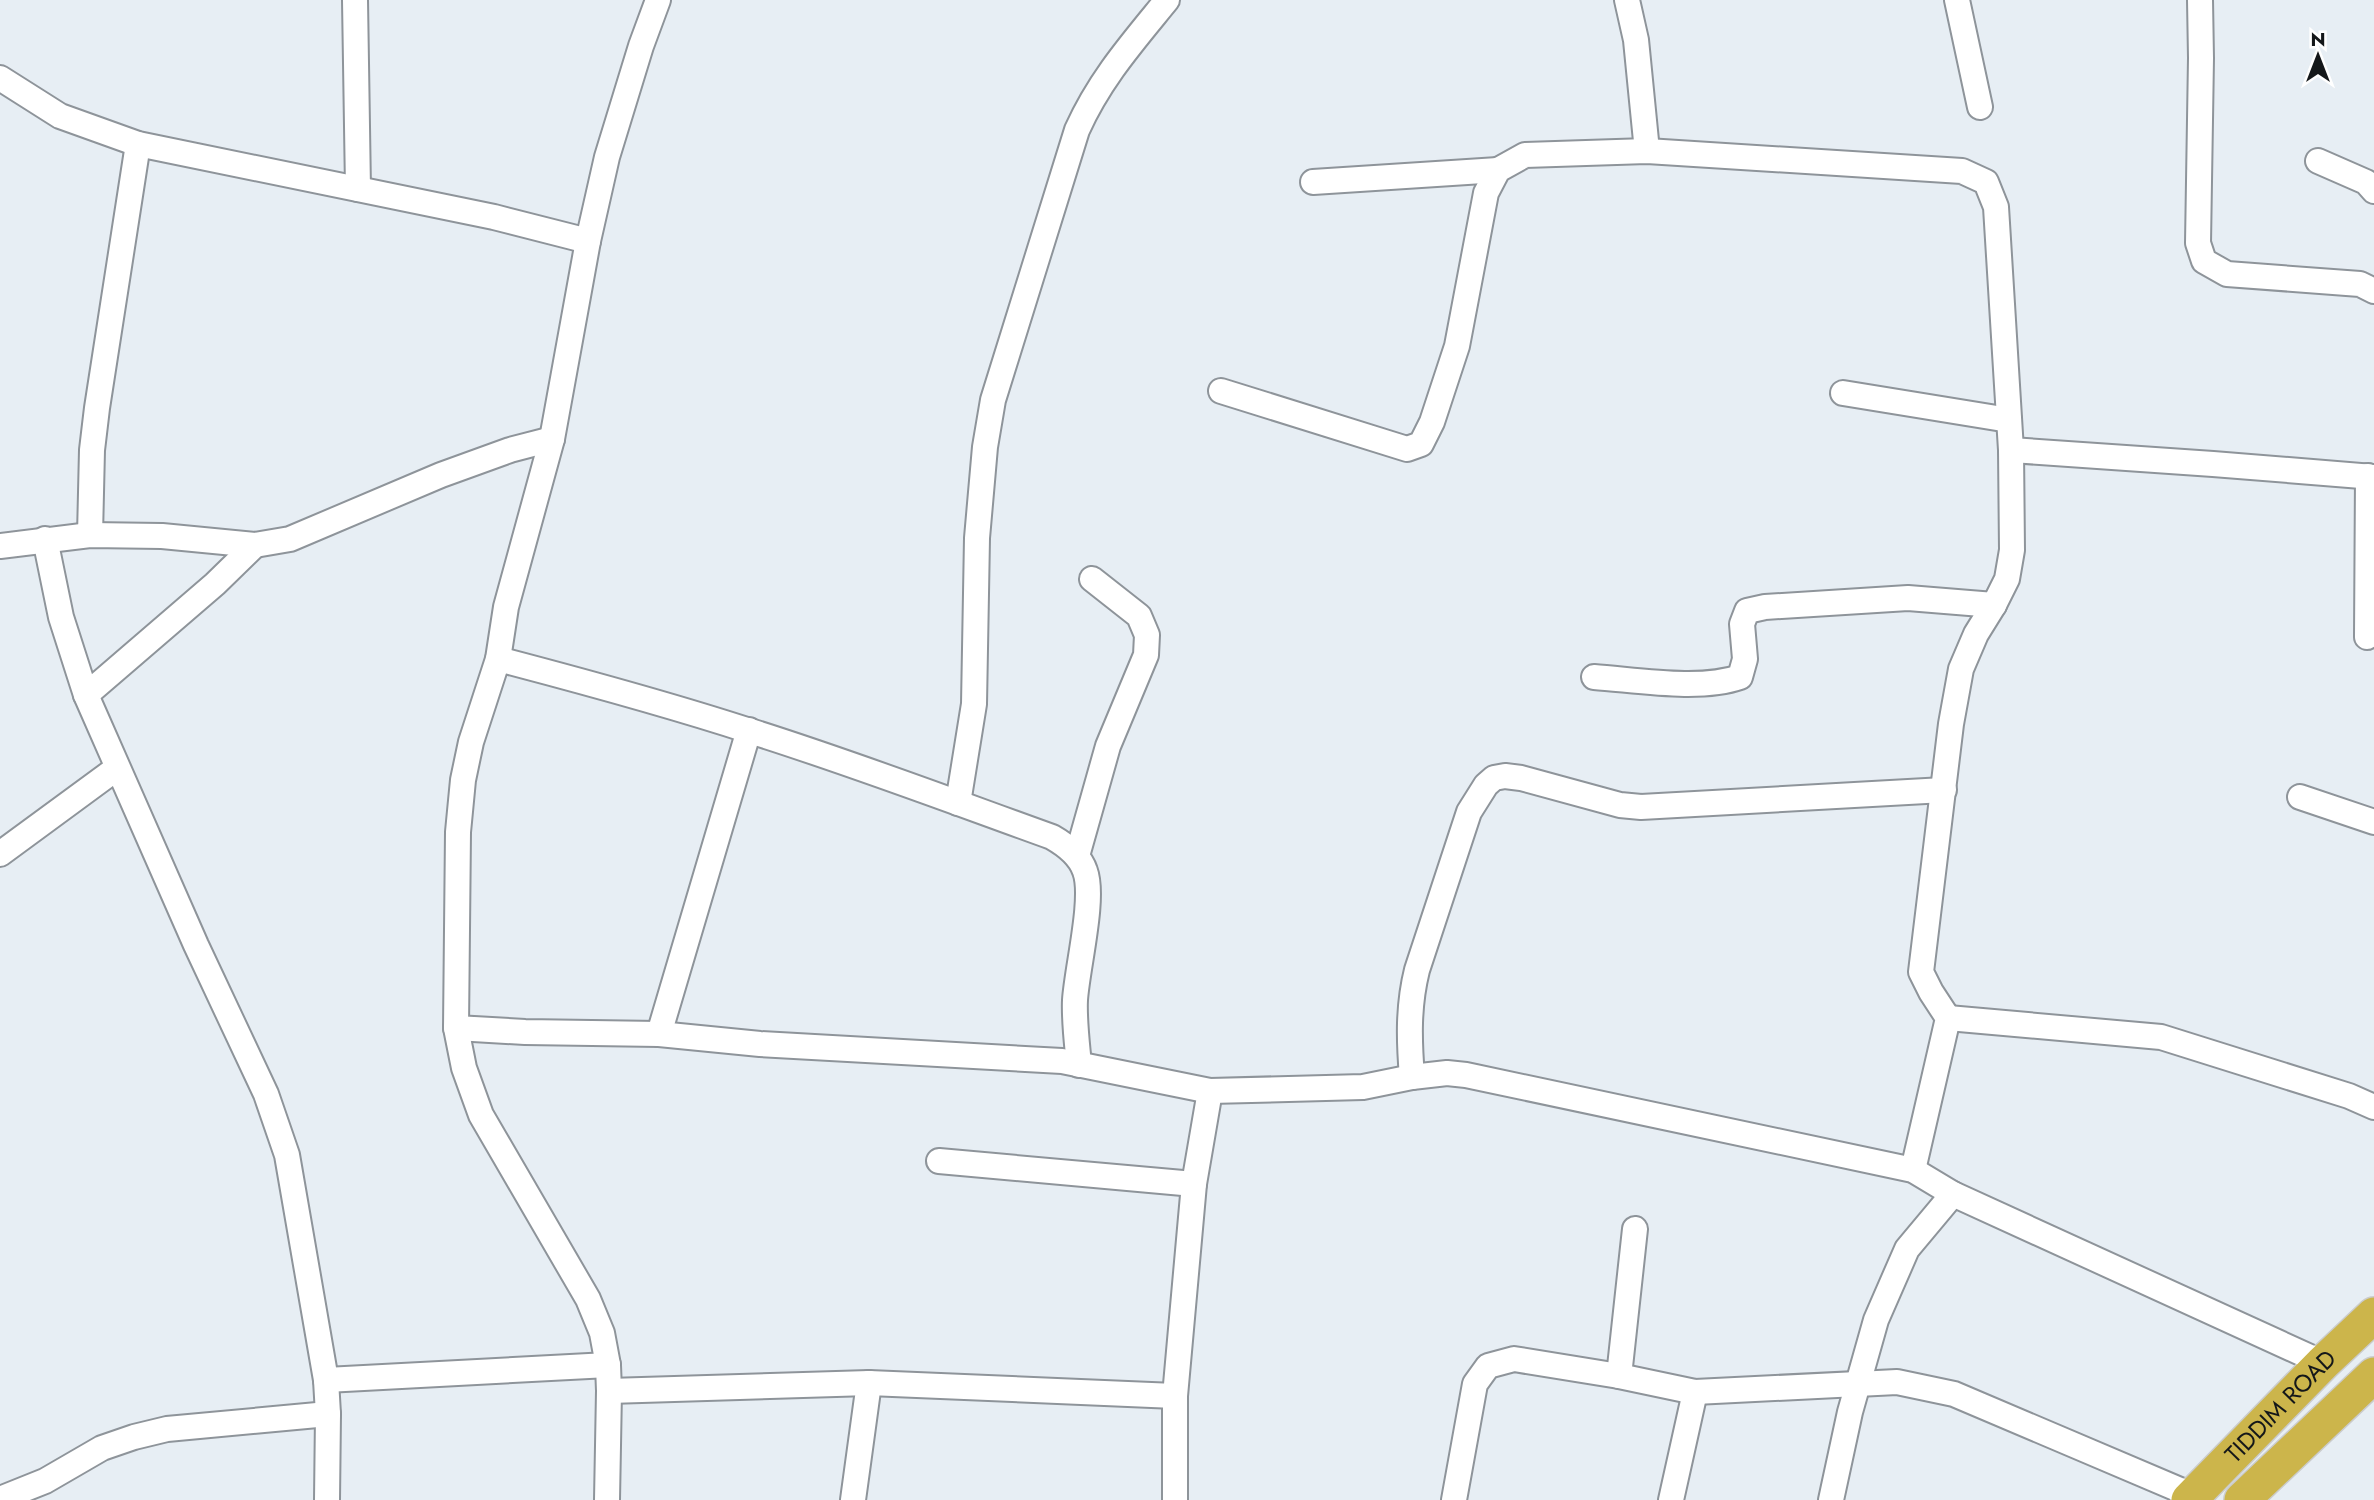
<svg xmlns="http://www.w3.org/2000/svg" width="2374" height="1500" font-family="Jost,sans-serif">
	<rect width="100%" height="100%" fill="#e7eef4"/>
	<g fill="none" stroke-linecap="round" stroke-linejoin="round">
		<!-- minor casing -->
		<g stroke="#8e949a" stroke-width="28">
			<g id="minor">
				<polyline points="355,0 358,189"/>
				<polyline points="1627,0 1636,40 1647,151"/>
				<polyline points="1957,0 1980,107"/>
				<polyline points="2200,0 2201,58 2198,243 2204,261 2227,274 2360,284 2374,291"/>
				<polyline points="0,78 60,116 138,144 494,217 588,241"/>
				<polyline points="2318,161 2366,182 2374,191"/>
				<polyline points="1313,182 1498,170"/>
				<polyline points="1221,391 1407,449 1421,444 1432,422 1457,346 1486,193 1498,170 1525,155 1647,151 1962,171 1986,182 1996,207 2011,450 2012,550 2007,579 1994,605 1976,634 1961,669 1951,724 1921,972 1931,992 1948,1018 1913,1170"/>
				<polyline points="1843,393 2009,420"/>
				<polyline points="2011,450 2213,464 2374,477"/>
				<polyline points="90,535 92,450 97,408 138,144"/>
				<polyline points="45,539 61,617 86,695 196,945 266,1094 287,1155 326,1380 328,1414 327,1500"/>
				<polyline points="0,546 90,535 162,536 255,545 290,539 441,475 510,450 552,439"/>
				<polyline points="2367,637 2368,476"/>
				<path d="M498,659C582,681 667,704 750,731C852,763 952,801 1052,837C1066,845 1080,856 1085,871C1095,898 1077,968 1075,1000C1074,1021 1077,1043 1079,1065"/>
				<path d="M1594,677C1637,680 1700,691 1740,677L1745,659L1742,624L1747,611L1765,607L1908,598L1994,605"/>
				<polyline points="86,695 215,584 255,545"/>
				<polyline points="2300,797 2374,822"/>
				<path d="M958,803L974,704L977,538L985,447L993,400L1077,130C1100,79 1132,43 1167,0"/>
				<polyline points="0,854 117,768"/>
				<polyline points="1077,856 1108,746 1146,655 1147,635 1139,616 1092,579"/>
				<polyline points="1948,1018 2161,1037 2349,1096 2374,1107"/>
				<polyline points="456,1028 525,1032 659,1034 760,1044 1062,1061 1210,1091 1363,1087 1412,1077 1447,1073 1466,1075 1913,1170 1953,1194 2323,1363"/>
				<polyline points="659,1034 749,730"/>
				<path d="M1412,1077C1409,1040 1408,1006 1417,970L1469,812L1486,785L1494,778L1505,776L1521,778L1620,805L1641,807L1944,790"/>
				<polyline points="939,1161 1194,1184"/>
				<polyline points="1619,1376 1635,1229"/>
				<polyline points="326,1380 608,1365"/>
				<polyline points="609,1391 869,1383 1175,1396"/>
				<polyline points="0,1499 45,1481 102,1448 134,1437 167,1429 328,1414"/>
				<polyline points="607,1500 609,1391 608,1365 602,1333 588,1299 481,1115 464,1068 456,1028 458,832 463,780 471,742 498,659 506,607 552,439 588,241 607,157 641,46 658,0"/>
				<polyline points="853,1500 869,1383"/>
				<polyline points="1175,1500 1175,1396 1194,1184 1210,1091"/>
				<polyline points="1454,1500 1475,1384 1488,1366 1514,1359 1619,1376 1695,1392 1897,1382 1954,1394 2194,1496"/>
				<polyline points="1671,1500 1695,1392"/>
				<polyline points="1831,1500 1850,1412 1876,1320 1907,1249 1953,1194"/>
			</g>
		</g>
		<!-- highway casing -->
		<g stroke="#cbcccc" stroke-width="38">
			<g id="highway">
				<path id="s1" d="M2189,1500L2323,1363L2374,1315"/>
				<polyline points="2242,1500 2374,1375"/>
			</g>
		</g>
		<!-- minor -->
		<use href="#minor" stroke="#fff" stroke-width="24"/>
		<!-- highway -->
		<use href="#highway" stroke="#ccb54b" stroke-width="35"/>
	</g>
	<g text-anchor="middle" stroke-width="6" stroke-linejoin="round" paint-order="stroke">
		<!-- street labels -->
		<g font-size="24" fill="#141719" stroke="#fff">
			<text dy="8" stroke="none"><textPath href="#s1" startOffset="131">TIDDIM ROAD</textPath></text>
		</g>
	</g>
	<!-- north arrow -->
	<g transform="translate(2318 56)" stroke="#ffffff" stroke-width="5" paint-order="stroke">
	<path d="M0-5L12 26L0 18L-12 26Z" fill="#141719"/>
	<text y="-10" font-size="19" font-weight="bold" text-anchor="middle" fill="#141719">N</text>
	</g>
</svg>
